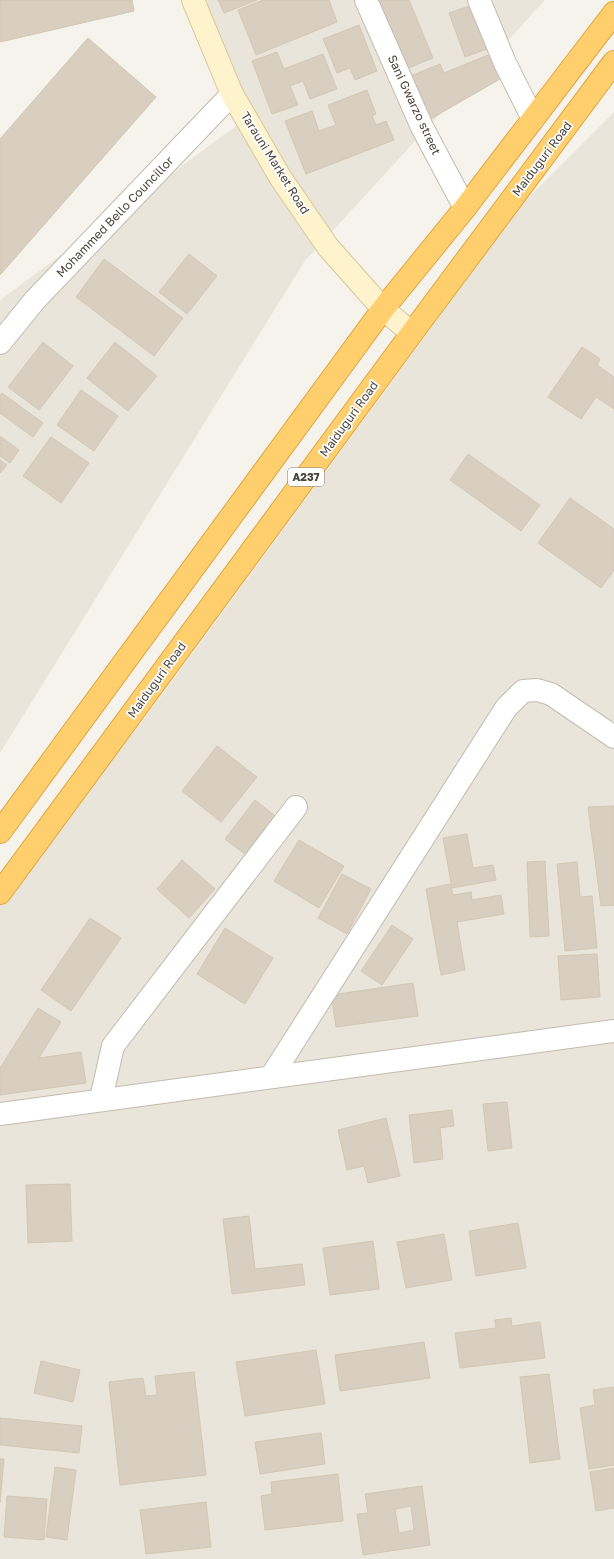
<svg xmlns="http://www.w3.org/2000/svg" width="614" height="1559" font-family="'Golos Text',sans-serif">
	<rect width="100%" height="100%" fill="#f6f3ec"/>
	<!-- residential -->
	<g fill="#eae5da">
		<polygon points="193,0 545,0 304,262 0,753 0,300 244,120"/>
		<polygon points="614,112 614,1559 0,1559 0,900 142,722 523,203"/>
	</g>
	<!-- building -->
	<g fill="#d8cfc1" stroke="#d3c7b4" fill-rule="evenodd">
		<polygon points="0,0 132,0 134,11 0,42"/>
		<polygon points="218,0 257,0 224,13"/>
		<polygon points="263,0 329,0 337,22 256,55 238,10"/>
		<polygon points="378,0 409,0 433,58 406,69"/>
		<polygon points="472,5 487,49 465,57 449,13"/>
		<polygon points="359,25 377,71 355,80 350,68 337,73 323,39"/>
		<polygon points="88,38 156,97 0,275 0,139"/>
		<polygon points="277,52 284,69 323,54 337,89 310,99 303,81 290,86 298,105 272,114 252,61"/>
		<polygon points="488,55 500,79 427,121 408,77 440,64 444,73"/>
		<polygon points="367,90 376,114 372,116 376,125 386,121 394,140 306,174 285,121 312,111 319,131 336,125 328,105"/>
		<polygon points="189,254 217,276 187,314 159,292"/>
		<polygon points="104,259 183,318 154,356 76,297"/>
		<polygon points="43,342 73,366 39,410 8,387"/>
		<polygon points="115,342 157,376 128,411 87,378"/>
		<polygon points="582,347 600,359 597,365 614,377 614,409 596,397 581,419 548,397"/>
		<polygon points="81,390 118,416 94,451 57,425"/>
		<polygon points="2,393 43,423 33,437 0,413 0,396"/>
		<polygon points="0,436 19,450 10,463 0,456"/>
		<polygon points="51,437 89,463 61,503 23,476"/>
		<polygon points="468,454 540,505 521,531 450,480"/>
		<polygon points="0,460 7,465 0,473"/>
		<polygon points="570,498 614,529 614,570 601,588 538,543"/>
		<polygon points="217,746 257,777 221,822 182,791"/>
		<polygon points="255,800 280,820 250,858 225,839"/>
		<polygon points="614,806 614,905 601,906 588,807"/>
		<polygon points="467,834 473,868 493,865 496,880 452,888 443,838"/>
		<polygon points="299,840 344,866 319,908 274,881"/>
		<polygon points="182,860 215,889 189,918 157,889"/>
		<polygon points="545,861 549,936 530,937 527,862"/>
		<polygon points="577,862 580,897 592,896 597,948 565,951 557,864"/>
		<polygon points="342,874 371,889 347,934 318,918"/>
		<polygon points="450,884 453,895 471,892 472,900 501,895 504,914 457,922 465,970 441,975 426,889"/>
		<polygon points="90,918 121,938 71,1011 41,990"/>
		<polygon points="392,925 413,939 382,985 361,971"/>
		<polygon points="225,928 273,958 245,1004 197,974"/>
		<polygon points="597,954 600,997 561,1000 558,956"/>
		<polygon points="413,983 418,1016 336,1027 331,995"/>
		<polygon points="38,1008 61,1022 39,1058 81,1052 86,1083 0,1095 0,1068"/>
		<polygon points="507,1102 512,1148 488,1151 483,1104"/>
		<polygon points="452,1110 454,1126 440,1128 443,1159 414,1163 409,1115"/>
		<polygon points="386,1118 400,1176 368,1183 364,1166 347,1170 338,1130"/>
		<polygon points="70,1184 72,1241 28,1243 26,1185"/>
		<polygon points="249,1216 255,1269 302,1264 305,1285 232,1294 223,1219"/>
		<polygon points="518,1223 526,1268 476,1276 469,1231"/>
		<polygon points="444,1234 452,1280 406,1288 397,1242"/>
		<polygon points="373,1241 379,1289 330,1295 323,1248"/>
		<polygon points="511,1318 512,1326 540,1322 545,1358 460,1368 455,1333 496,1328 495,1320"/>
		<polygon points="424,1342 430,1378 340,1391 335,1355"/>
		<polygon points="316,1350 325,1404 245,1416 236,1362"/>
		<polygon points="41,1361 80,1370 73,1402 34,1393"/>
		<polygon points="194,1372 206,1475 120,1485 109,1382 143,1378 146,1396 157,1395 155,1376"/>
		<polygon points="549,1374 560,1459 530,1463 520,1377"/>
		<polygon points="614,1387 614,1465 589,1469 580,1408 595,1405 593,1390"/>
		<polygon points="0,1418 82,1426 79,1453 0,1445"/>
		<polygon points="321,1433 325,1464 260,1474 255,1442"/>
		<polygon points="0,1459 4,1459 0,1503"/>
		<polygon points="55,1467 76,1470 67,1540 46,1537"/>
		<polygon points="614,1468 614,1508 596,1511 590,1472"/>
		<polygon points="338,1474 343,1521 265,1530 261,1496 272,1494 271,1482"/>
		<path d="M422,1486L430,1545L363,1555L357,1514L368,1513L365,1494ZM411,1506L414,1530L399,1533L395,1509Z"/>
		<polygon points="7,1496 47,1499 44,1540 4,1537"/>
		<polygon points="206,1502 211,1547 146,1554 140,1510"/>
	</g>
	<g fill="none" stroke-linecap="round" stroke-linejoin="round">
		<!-- street casing -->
		<g stroke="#c2bbae" stroke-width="24">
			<g id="street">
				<polyline points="366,0 422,127 465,208"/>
				<polyline points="479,0 505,63 533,119"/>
				<polyline points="0,343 35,300 232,94"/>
				<polyline points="271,1077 506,708 523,691 537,690 551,694 614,737"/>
				<polyline points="101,1099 113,1046 296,807"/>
				<polyline points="0,1114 614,1031"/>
			</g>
		</g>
		<!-- secondary casing -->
		<g stroke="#d6c79b" stroke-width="24">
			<polyline id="secondary" points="193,0 232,94 280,177 328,247 383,309 412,333"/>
		</g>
		<!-- highway casing -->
		<g stroke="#e0a43c" stroke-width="24">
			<g id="highway">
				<polyline points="0,832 383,309 465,208 614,13"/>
				<polyline points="0,893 412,333 614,62"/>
			</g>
		</g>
		<!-- street -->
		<use href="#street" stroke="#fff" stroke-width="22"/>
		<!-- secondary -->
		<use href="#secondary" stroke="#fff3cd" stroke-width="22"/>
		<!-- highway -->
		<use href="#highway" stroke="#ffcf6e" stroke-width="22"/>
	</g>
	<g text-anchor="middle" stroke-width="3.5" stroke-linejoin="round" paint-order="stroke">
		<!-- shield labels -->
		<rect fill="#fff" stroke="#817c74" stroke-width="1" x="288" y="468" width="36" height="18" rx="3"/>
		<g font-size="11" font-weight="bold" fill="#4b4439">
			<text x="306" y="481">A237</text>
		</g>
		<!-- street labels -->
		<g font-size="12" fill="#4b4439" stroke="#fff">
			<text transform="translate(414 105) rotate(65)" y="4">Sani Gwarzo street</text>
			<text transform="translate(542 159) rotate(-53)" y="4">Maiduguri Road</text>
			<text transform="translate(275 163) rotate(58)" y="4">Tarauni Market Road</text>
			<text transform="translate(115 217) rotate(-46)" y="4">Mohammed Bello Councillor</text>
			<text transform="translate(349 419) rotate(-54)" y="4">Maiduguri Road</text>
			<text transform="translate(157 680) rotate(-54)" y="4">Maiduguri Road</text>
		</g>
	</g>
</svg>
